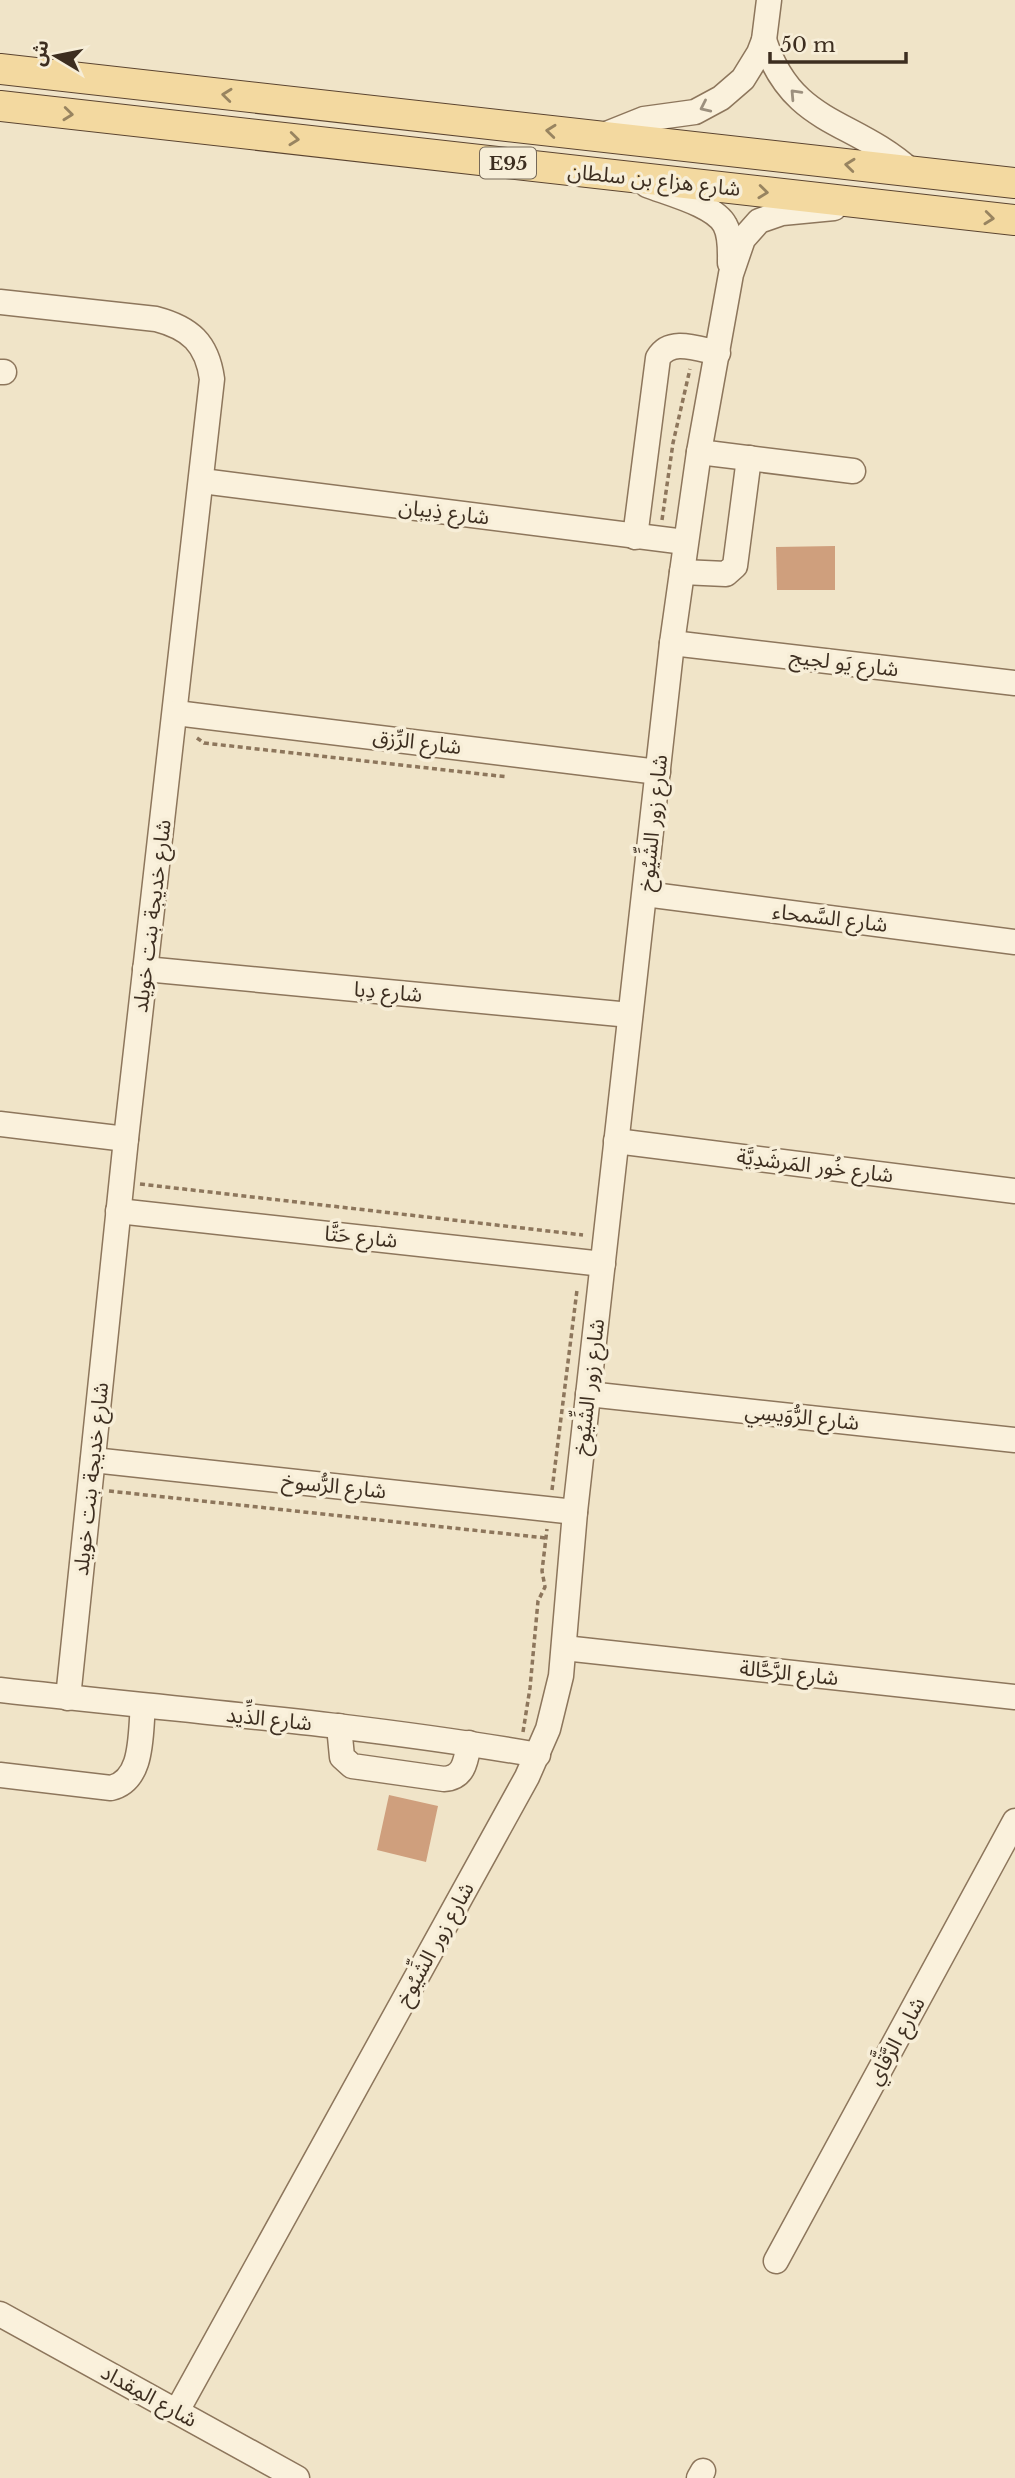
<svg xmlns="http://www.w3.org/2000/svg" width="1015" height="2478" font-family="'Libre Baskerville','Noto Sans Arabic',serif">
	<rect width="100%" height="100%" fill="#f0e4c8"/>
	<!-- building -->
	<g fill="#cf9f7d">
		<polygon points="835,546 835,590 777,590 776,547"/>
		<polygon points="389,1795 438,1806 426,1862 377,1850"/>
	</g>
	<g fill="none" stroke-linecap="round" stroke-linejoin="round">
		<!-- minor casing -->
		<g stroke="#8d765c" stroke-width="27">
			<g id="minor">
				<path d="M764,40C793,127 853,118 912,172"/>
				<polyline points="599,137 644,119 695,112 721,98 743,79 759,53 764,40 769,0"/>
				<path d="M647,185C667,193 715,205 725,225C731,236 730,251 730,263"/>
				<path d="M0,302L156,319C190,328 207,343 212,379L126,1139L68,1698"/>
				<polyline points="0,372 4,372"/>
				<polyline points="699,452 853,471"/>
				<polyline points="202,481 685,542"/>
				<path d="M635,537L658,358C670,337 698,349 718,353"/>
				<polyline points="682,572 726,574 735,566 749,458"/>
				<polyline points="672,643 1015,683"/>
				<polyline points="176,713 658,772"/>
				<polyline points="645,894 1015,942"/>
				<polyline points="145,969 630,1015"/>
				<polyline points="0,1124 126,1139"/>
				<polyline points="616,1141 1015,1191"/>
				<polyline points="118,1211 603,1264"/>
				<polyline points="588,1394 1015,1440"/>
				<polyline points="93,1460 575,1512"/>
				<polyline points="564,1648 1015,1697"/>
				<path d="M0,1690C179,1710 360,1724 538,1755"/>
				<path d="M339,1726L342,1757L352,1766L444,1779C465,1778 466,1759 469,1743"/>
				<path d="M0,1775L111,1788C144,1780 140,1734 143,1706"/>
				<polyline points="776,2261 1015,1821"/>
				<polyline points="0,2314 297,2478"/>
				<polyline points="177,2411 527,1777 548,1729 561,1676 575,1512 672,643 699,452 731,274 743,239 759,221 782,213 834,208"/>
				<polyline points="699,2478 703,2471"/>
			</g>
		</g>
		<!-- major casing -->
		<g stroke="#5b4430" stroke-width="32">
			<g id="major">
				<polyline points="0,69 1015,183"/>
				<polyline points="0,106 1015,220"/>
			</g>
		</g>
		<!-- path -->
		<g stroke="#8d765c" stroke-width="3.5" stroke-dasharray="5 3.5" stroke-linecap="butt">
			<polyline points="662,520 673,443 690,369"/>
			<polyline points="197,738 204,743 508,777"/>
			<polyline points="140,1184 583,1235"/>
			<polyline points="552,1490 577,1290"/>
			<polyline points="109,1491 546,1538"/>
			<polyline points="523,1732 530,1688 538,1601 545,1587 542,1571 547,1529"/>
		</g>
		<!-- minor -->
		<use href="#minor" stroke="#faf1dc" stroke-width="24"/>
		<!-- major -->
		<use href="#major" stroke="#f3d9a0" stroke-width="30"/>
	</g>
	<!-- one-way arrows -->
	<defs><path id="oneway-chevron" d="M-2-3.5L2.5 0L-2 3.5" fill="none" stroke-width="1.6" stroke-linecap="round" stroke-linejoin="round" transform="scale(1.75)"/></defs>
	<g stroke="#9c907e">
		<use href="#oneway-chevron" transform="translate(795 94) rotate(-133)"/>
		<use href="#oneway-chevron" transform="translate(705 107) rotate(155)"/>
	</g>
	<g stroke="#988460">
		<use href="#oneway-chevron" transform="translate(227 95) rotate(-174)"/>
		<use href="#oneway-chevron" transform="translate(68 114) rotate(6)"/>
		<use href="#oneway-chevron" transform="translate(551 131) rotate(-174)"/>
		<use href="#oneway-chevron" transform="translate(294 139) rotate(6)"/>
		<use href="#oneway-chevron" transform="translate(850 165) rotate(-174)"/>
		<use href="#oneway-chevron" transform="translate(763 192) rotate(6)"/>
		<use href="#oneway-chevron" transform="translate(989 218) rotate(6)"/>
	</g>
	<g text-anchor="middle" stroke-width="7" stroke-linejoin="round" paint-order="stroke">
		<!-- shield labels -->
		<rect fill="#f7eed8" stroke="#756857" stroke-width="2" x="480" y="147.5" width="56" height="31" rx="5"/>
		<g font-size="19" font-weight="bold" fill="#3d2e20">
			<text x="508" y="170">E95</text>
		</g>
		<!-- street labels -->
		<g font-size="21" fill="#3d2e20" stroke="#f7eed8">
			<text transform="translate(654 180) rotate(6)" y="7">شارع هزاع بن سلطان</text>
			<text transform="translate(444 512) rotate(7)" y="7">شارع ذِيبان</text>
			<text transform="translate(844 663) rotate(7)" y="7">شارع يَو لجيج</text>
			<text transform="translate(417 742) rotate(7)" y="7">شارع الرِّزق</text>
			<text transform="translate(653 823) rotate(-84)" y="7">شارع زور الشِّيُوخ</text>
			<text transform="translate(152 916) rotate(-83)" y="7">شارع خديجة بنت خويلد</text>
			<text transform="translate(830 918) rotate(7)" y="7">شارع السَّمحاء</text>
			<text transform="translate(388 992) rotate(5)" y="7">شارع دِبا</text>
			<text transform="translate(815 1166) rotate(7)" y="7">شارع خُور المَرشَدِيَّة</text>
			<text transform="translate(361 1237) rotate(6)" y="7">شارع حَتَّا</text>
			<text transform="translate(589 1387) rotate(-83)" y="7">شارع زور الشِّيُوخ</text>
			<text transform="translate(802 1417) rotate(6)" y="7">شارع الرُّوَيسِي</text>
			<text transform="translate(91 1479) rotate(-84)" y="7">شارع خديجة بنت خويلد</text>
			<text transform="translate(334 1486) rotate(6)" y="7">شارع الرُّسوخ</text>
			<text transform="translate(789 1673) rotate(6)" y="7">شارع الرَّحَّالة</text>
			<text transform="translate(269 1719) rotate(6)" y="7">شارع الذِّيد</text>
			<text transform="translate(435 1944) rotate(-61)" y="7">شارع زور الشِّيُوخ</text>
			<text transform="translate(896 2041) rotate(-61)" y="7">شارع الرَّقَّاي</text>
			<text transform="translate(149 2396) rotate(29)" y="7">شارع المِقداد</text>
		</g>
	</g>
	<!-- north arrow -->
	<g transform="translate(56 56) rotate(280)" stroke="#f7eed8" stroke-width="5" paint-order="stroke">
	<path d="M0-5L12 26L0 18L-12 26Z" fill="#3d2e20"/>
	<text y="-10" font-size="19" font-weight="bold" text-anchor="middle" fill="#3d2e20">ش</text>
	</g>
	<!-- scale -->
	<path d="M770 52v10h136v-10" fill="none" stroke="#3d2e20" stroke-width="3.5"/>
	<text x="780" y="52" font-size="21" fill="#3d2e20" stroke="#f7eed8" stroke-width="5" paint-order="stroke">50 m</text>
</svg>
